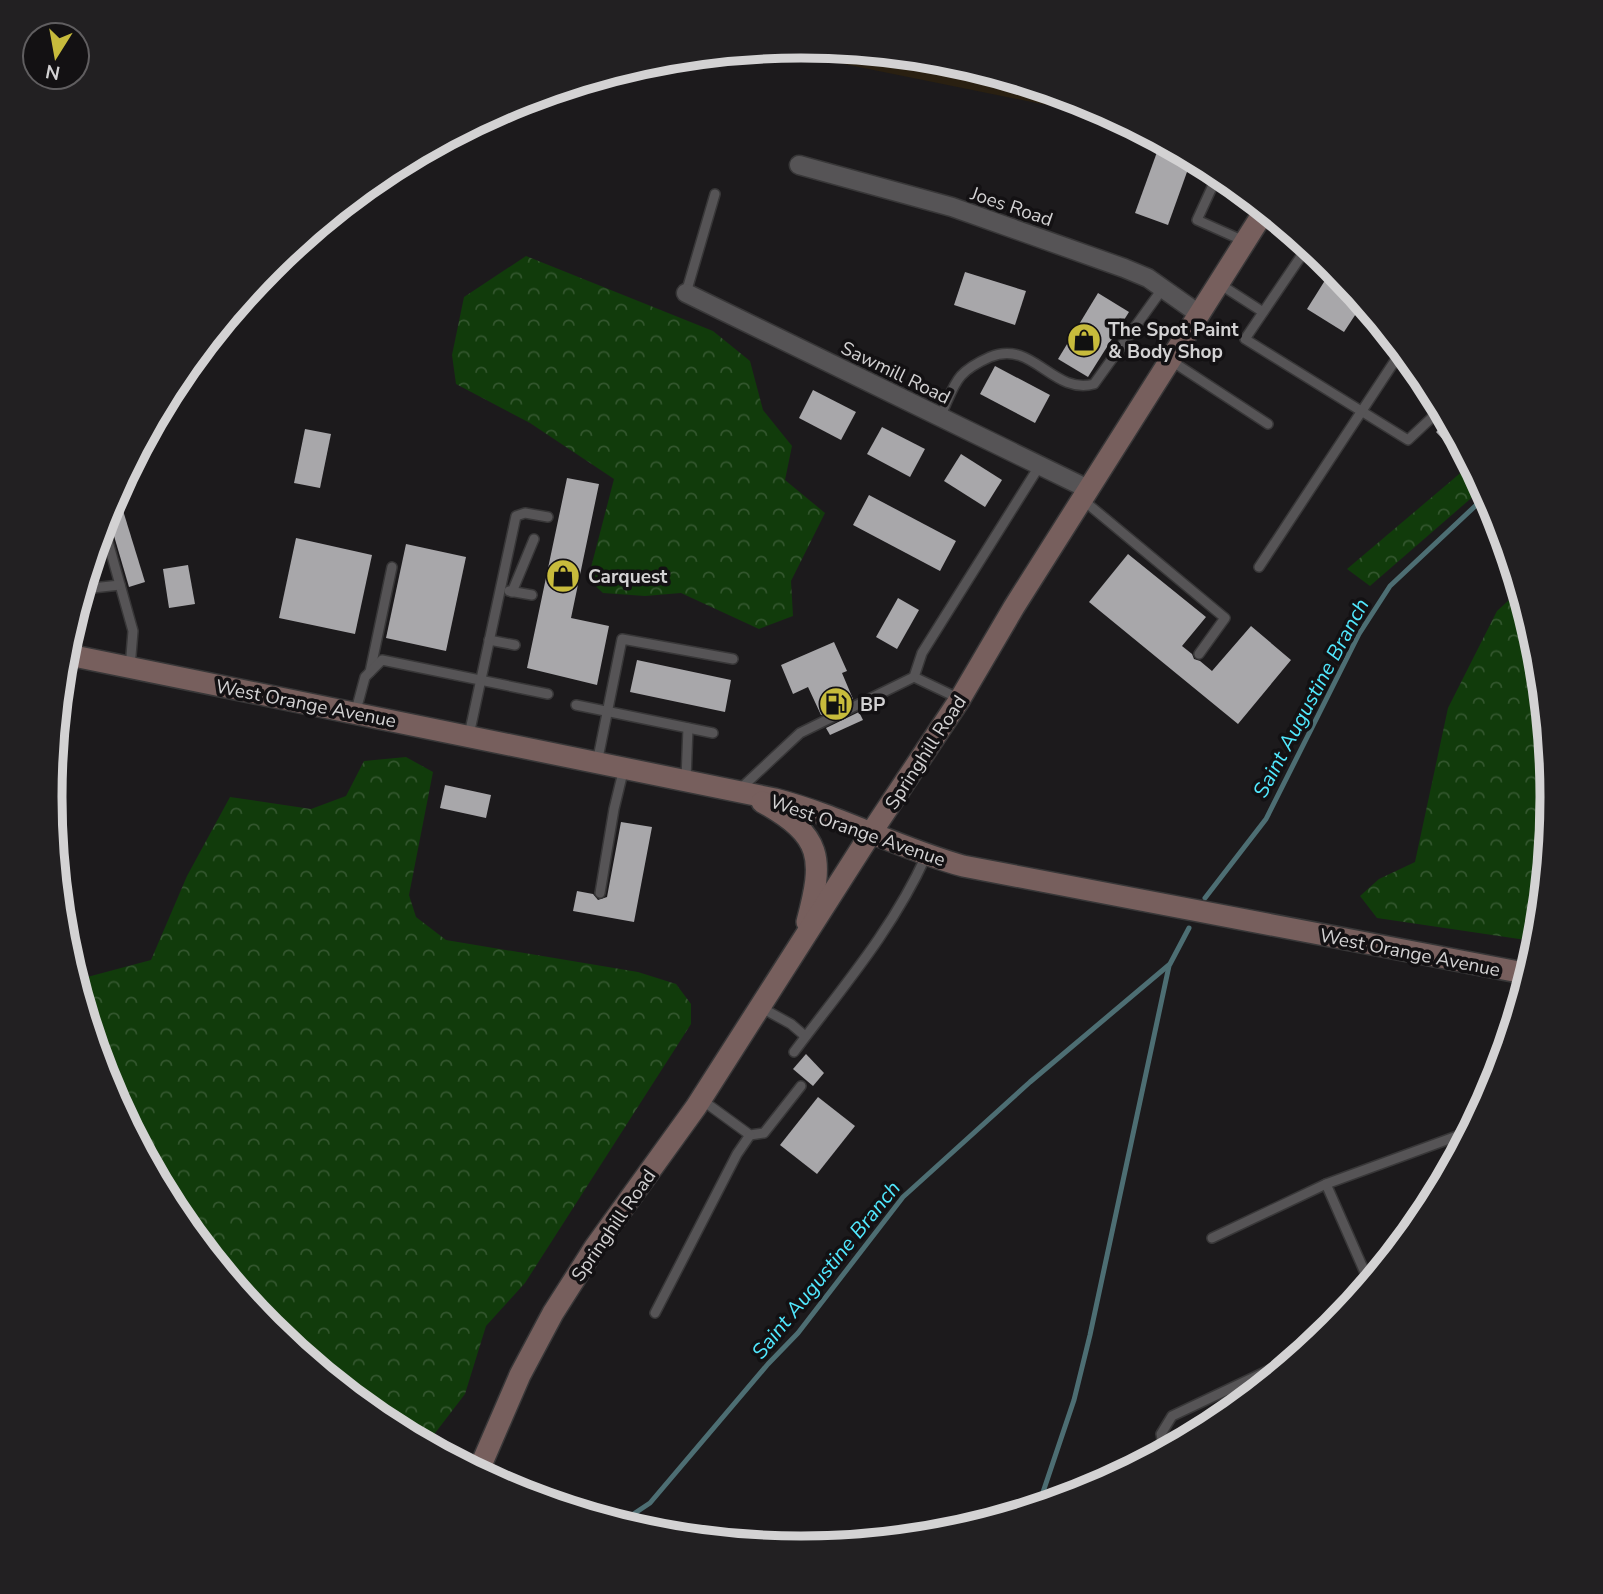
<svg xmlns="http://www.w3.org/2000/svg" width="1603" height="1594" font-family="'Nunito Sans',sans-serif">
	<defs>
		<pattern id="forest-crowns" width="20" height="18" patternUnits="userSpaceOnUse" patternTransform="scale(1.75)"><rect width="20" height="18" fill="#113b0b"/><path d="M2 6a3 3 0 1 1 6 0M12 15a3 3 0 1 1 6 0" fill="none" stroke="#33562e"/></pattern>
	</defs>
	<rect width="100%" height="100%" fill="#1c1a1c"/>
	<!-- industrial -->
	<polygon fill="#2a2011" points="802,46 949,60 1089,103 1121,120 770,49"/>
	<!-- forest -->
	<g fill="url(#forest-crowns)">
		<polygon points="526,256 713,331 750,361 763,410 792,446 785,480 825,513 791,581 793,616 759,629 681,593 645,596 603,593 588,579 614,479 530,423 456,384 452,355 464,297"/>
		<polygon points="1471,464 1484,487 1370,586 1347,569"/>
		<polygon points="1520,590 1539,651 1553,797 1539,942 1377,918 1360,896 1379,879 1415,862 1448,708 1497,611"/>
		<polygon points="406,757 433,772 409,895 416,917 446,940 638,972 676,984 691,1004 691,1024 525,1283 486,1326 465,1394 429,1441 417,1439 384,1422 270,1328 176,1214 107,1084 76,980 151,960 187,876 230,797 311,809 346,796 364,761"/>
	</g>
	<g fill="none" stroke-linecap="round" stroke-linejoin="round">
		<!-- stream -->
		<g stroke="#4d6e73" stroke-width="5">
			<polyline points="1205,898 1266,819 1359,634 1390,586 1488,494"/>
			<polyline points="1038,1507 1074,1400 1090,1335 1169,966"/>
			<polyline points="614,1522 632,1515 650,1503 768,1364 798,1333 903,1197 1030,1082 1170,964 1189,928"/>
		</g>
	</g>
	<!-- building -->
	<g fill="#a8a7aa">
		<polygon points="1161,141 1192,158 1168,225 1135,213"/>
		<polygon points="1334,266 1363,303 1344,332 1307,309"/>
		<polygon points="965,272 1026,291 1015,325 954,305"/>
		<polygon points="1098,293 1129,312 1088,377 1058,359"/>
		<polygon points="995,366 1050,395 1035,423 980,394"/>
		<polygon points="813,390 856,412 841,440 799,418"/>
		<polygon points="1448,421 1470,462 1466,464 1436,432"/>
		<polygon points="882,427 925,449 910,477 867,454"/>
		<polygon points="305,429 331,434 320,488 294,483"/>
		<polygon points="961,454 1002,480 985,507 944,481"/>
		<polygon points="567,478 599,484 571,618 609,626 597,685 527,668"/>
		<polygon points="117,491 145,582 129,587 107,512"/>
		<polygon points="869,495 956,541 940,571 853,525"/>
		<polygon points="296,538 372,555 355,634 279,618"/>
		<polygon points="406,544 466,557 446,651 386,638"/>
		<polygon points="1128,554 1206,617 1182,646 1192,654 1194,659 1200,661 1212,671 1251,626 1291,660 1238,724 1089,602"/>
		<polygon points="188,565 195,604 169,608 163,569"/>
		<polygon points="898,598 919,610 897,649 876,637"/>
		<polygon points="834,642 847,671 842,673 853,699 821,715 808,687 793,694 781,665"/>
		<polygon points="637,660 731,680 725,712 630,692"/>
		<polygon points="859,712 863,720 830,735 826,728"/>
		<polygon points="445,785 491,795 486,818 440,808"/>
		<polygon points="621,822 652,827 634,922 573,911 577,891 593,894 598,900 607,897"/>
		<polygon points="806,1054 824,1073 813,1086 793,1069"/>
		<polygon points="818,1097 855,1126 817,1174 780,1145"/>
	</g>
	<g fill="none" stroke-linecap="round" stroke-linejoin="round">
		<!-- service casing -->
		<g stroke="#383738" stroke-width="12">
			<g id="service">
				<polyline points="1219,172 1197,220 1244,241"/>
				<polyline points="1308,246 1245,339 1408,440 1442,408"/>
				<polyline points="1218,283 1263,312"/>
				<polyline points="686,293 715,194"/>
				<polyline points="1170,360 1268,424"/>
				<path d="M940,417C956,383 954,373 990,357C1033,339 1052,395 1094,384L1163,288"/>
				<polyline points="1083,500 1225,618 1199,654"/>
				<polyline points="103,524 133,631 130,668"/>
				<polyline points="1259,567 1402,350"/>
				<polyline points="83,589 120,585"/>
				<polyline points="509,591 532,595"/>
				<polyline points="512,592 534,539"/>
				<polyline points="489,640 515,645"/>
				<polyline points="370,672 392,567"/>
				<polyline points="914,677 960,699"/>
				<polyline points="576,705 713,733"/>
				<polyline points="355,714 365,677 382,660 548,694"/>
				<polyline points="469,735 516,516 525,513 548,517"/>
				<polyline points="597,763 622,639 733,659"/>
				<polyline points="686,779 688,728"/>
				<polyline points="739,790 800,733 914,677 922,653 1040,465"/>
				<polyline points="600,893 614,809 624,768"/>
				<polyline points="760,1007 791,1024 805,1036"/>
				<path d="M794,1052C842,988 893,929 926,856"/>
				<polyline points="702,1100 750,1135 764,1133 801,1086"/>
				<polyline points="1326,1184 1370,1284"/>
				<polyline points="1212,1238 1326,1184 1460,1135 1470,1134"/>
				<polyline points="655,1313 737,1154 750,1135"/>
				<polyline points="1164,1451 1161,1434 1172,1416 1299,1356"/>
			</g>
		</g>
		<!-- minor casing -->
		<g stroke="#383738" stroke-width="21">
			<g id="minor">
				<polyline points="799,165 952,207 1124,268 1148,278 1199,314"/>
				<polyline points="686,293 1088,489"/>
			</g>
		</g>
		<!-- secondary casing -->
		<g stroke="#383738" stroke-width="24">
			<g id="secondary">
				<path d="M64,654L775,799C840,816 898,848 963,866L1529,974"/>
				<path d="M762,802C823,836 824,858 807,922"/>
				<polyline points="478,1472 520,1375 553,1313 595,1247 696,1107 871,833 960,699 1014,607 1265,210"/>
			</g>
		</g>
		<!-- service -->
		<use href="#service" stroke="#565456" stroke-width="9"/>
		<!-- minor -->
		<use href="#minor" stroke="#565456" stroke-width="18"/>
		<!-- secondary -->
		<use href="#secondary" stroke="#775f5d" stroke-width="21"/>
	</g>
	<!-- icons -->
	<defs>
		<g id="shop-disc" transform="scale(1.75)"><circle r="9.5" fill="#c7bb3c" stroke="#131113"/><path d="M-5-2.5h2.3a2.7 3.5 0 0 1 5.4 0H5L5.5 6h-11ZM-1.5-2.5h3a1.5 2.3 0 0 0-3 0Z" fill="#111"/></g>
		<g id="fuel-disc" transform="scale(1.75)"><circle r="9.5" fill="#c7bb3c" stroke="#131113"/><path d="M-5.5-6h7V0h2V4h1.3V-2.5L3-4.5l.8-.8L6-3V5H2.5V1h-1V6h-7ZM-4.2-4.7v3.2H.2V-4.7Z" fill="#111"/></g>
	</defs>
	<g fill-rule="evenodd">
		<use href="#shop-disc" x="1084" y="340"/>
		<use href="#shop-disc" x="563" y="576"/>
		<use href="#fuel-disc" x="836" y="704"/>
	</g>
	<g text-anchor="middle" stroke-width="7" stroke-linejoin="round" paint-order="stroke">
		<!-- street labels -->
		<g font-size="19" fill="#d3d2d3" stroke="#131113">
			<text transform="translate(1012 206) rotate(19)" y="7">Joes Road</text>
			<text transform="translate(896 372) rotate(26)" y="7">Sawmill Road</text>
			<text transform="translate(306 703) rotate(11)" y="7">West Orange Avenue</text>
			<text transform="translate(925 752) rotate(-57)" y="7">Springhill Road</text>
			<text transform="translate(858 830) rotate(19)" y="7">West Orange Avenue</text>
			<text transform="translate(1410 952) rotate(11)" y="7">West Orange Avenue</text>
			<text transform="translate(613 1225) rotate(-55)" y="7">Springhill Road</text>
		</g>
		<!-- poi labels -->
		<g font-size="19" font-weight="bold" fill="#d3d2d3" stroke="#131113" text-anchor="start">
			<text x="1108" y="336">The Spot Paint<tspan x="1108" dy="22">&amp; Body Shop</tspan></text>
			<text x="588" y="583">Carquest</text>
			<text x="860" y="711">BP</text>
		</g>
		<!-- water labels -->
		<g font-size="21" font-style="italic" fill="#51e8fe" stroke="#131113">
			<text transform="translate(1311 698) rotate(-62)" y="7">Saint Augustine Branch</text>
			<text transform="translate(826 1270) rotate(-51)" y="7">Saint Augustine Branch</text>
		</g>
	</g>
	<!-- crop -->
	<path d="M0 0H1603V1594H0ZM62 797a739 739 0 1 1 1478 0a739 739 0 1 1-1478 0Z" fill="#222022" fill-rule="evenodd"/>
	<path fill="none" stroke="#d3d2d3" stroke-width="9" d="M62 797a739 739 0 1 1 1478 0a739 739 0 1 1-1478 0Z"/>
	<!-- north arrow -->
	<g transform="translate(56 56) rotate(191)"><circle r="33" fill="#131113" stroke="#605e60" stroke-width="2"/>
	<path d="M0-5L12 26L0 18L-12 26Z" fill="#c7bb3c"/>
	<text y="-10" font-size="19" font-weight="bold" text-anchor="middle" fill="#d3d2d3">N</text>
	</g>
</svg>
